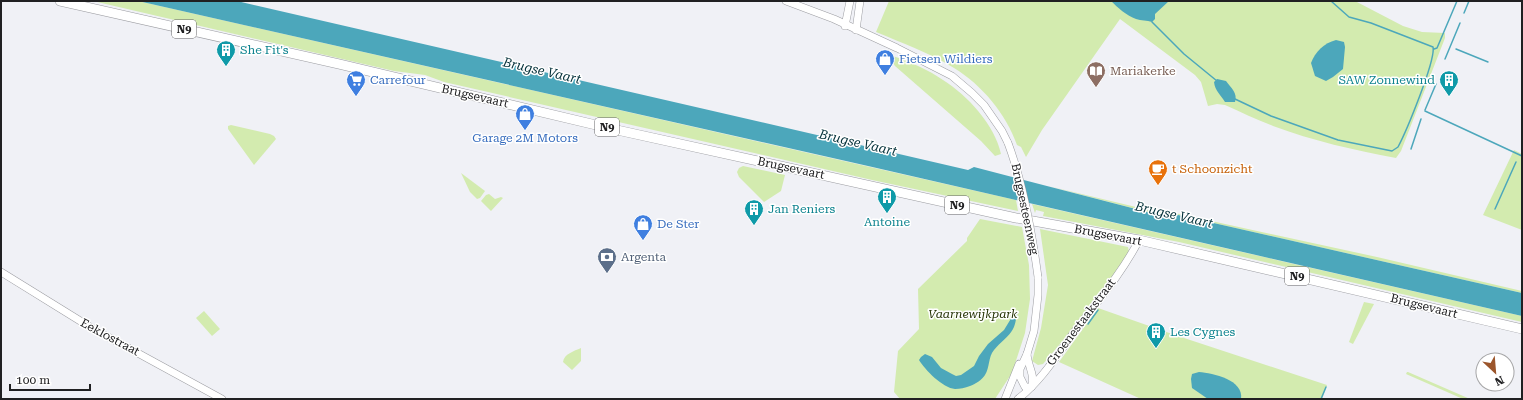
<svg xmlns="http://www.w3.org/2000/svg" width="1523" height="400" font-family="'Roboto Serif',serif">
	<rect width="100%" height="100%" fill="#f0f1f6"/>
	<!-- green -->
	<g fill="#d3ebaf">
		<polygon points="93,1 138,1 1016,200 1018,211 872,180 444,82 425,75 394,71"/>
		<path d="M889,1H1355L1403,26L1422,32L1445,33V38L1401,151L1396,158C1354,150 1313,141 1273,126C1257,120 1241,112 1225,105L1217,104L1208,106L1201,82L1195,75L1120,19L1042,130L1026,157L1021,147L1017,145C1006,114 982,85 954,68C930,53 902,43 876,32Z"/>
		<path d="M892,56L896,57C912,63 929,70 943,80C967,95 995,125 1001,154L995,156L981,141L895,66L891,60Z"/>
		<polygon points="231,125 270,134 274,136 276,139 254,165 228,129 228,126"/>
		<polygon points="1514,150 1522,154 1522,230 1483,215"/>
		<polygon points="743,166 785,175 781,191 764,202 739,177 737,172 739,168"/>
		<polygon points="461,173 485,191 480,198 477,199 470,192"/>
		<polygon points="1048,186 1157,212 1161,210 1377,257 1522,291 1522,293 1165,212 1159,215"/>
		<polygon points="489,194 495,199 501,197 503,198 491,211 481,201 486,195"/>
		<polygon points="1032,204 1522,316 1522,322 1179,242 1043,216 1044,212 1036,210 1035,213"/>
		<polygon points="980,219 1022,227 1029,265 1030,299 1025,333 1012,373 995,399 900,399 894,392 898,351 919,329 918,289 967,241 967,238"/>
		<polygon points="1040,229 1128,247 1129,252 1088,311 1043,364 1038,365 1032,361 1041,328 1048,285"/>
		<polygon points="1364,302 1374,304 1353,344 1349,342"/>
		<polygon points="1098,308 1175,335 1327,385 1322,399 1141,399 1059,362"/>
		<polygon points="204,311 220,329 212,336 196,318"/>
		<path d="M581,348V361L572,370L563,362C564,354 574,351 581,348Z"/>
		<polygon points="1407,372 1408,372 1470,399 1463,399 1406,374"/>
	</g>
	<!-- water -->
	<g fill="#4ca7bb">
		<polygon points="138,1 237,1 968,170 974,167 1159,215 1165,212 1522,293 1522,316 868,166"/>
		<path d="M1111,1H1169L1155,14V19L1152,22C1147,20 1141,21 1136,19C1127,16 1117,7 1111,1Z"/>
		<path d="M1336,40L1344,42L1345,47L1343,69L1333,77L1326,81L1315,76L1311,63C1315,52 1324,43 1336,40Z"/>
		<path d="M1217,79L1226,81C1231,88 1238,93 1235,102H1225C1221,95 1215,91 1214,82Z"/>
		<path d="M1018,311C1016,316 1016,324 1013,329C1009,337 1000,342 994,350C988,357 990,367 985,375C982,380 975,384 970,386C965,388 960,389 955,389C943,388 925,370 919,360L921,357L925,354L932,357L941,368L952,374L956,376L961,375L974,366L979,356L988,344L1004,330L1015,312Z"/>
		<path d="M1199,372C1213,373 1244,380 1241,399H1208L1192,388L1191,379L1192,374Z"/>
	</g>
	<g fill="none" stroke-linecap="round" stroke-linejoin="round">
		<!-- stream -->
		<g stroke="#4ca7bb" stroke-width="1.5">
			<polyline points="1464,13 1469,1"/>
			<polyline points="1152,22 1184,54 1217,81"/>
			<polyline points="1434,49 1437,48 1457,1"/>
			<polyline points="1456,49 1488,62"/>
			<polyline points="1445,59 1460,23"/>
			<path d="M1235,99L1271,116L1338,140L1392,151L1398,147C1406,132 1436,60 1433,47L1371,23L1349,17L1331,1"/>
			<polyline points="1425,110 1436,84"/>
			<polyline points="1425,111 1522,156"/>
			<polyline points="1411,149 1421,119"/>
			<polyline points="1495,209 1516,162"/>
			<polyline points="1088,324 1098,310"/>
			<polyline points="1321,399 1326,387"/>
		</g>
		<!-- tertiary casing -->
		<g stroke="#9b9ca1" stroke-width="8">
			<g id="tertiary">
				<polyline points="786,1 834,19 897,48 952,76 972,93 984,105 1002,131 1008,143"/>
				<polyline points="845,26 850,1"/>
				<polyline points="856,30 860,1"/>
				<polyline points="1,272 90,327 222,399"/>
				<path d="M1027,354C1028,367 1035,374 1032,386"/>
				<polyline points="1031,387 1025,387 1020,377 1020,369 1027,354 1034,331 1038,295 1038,277"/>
				<polyline points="1005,399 1019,364"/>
				<path d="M1018,399C1041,381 1058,354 1075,331C1097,302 1122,273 1139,240"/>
			</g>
		</g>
		<!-- primary casing -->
		<g stroke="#9b9ca1" stroke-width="10">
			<polyline id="primary" points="60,1 339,64 617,130 1016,218 1139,240 1522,329"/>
		</g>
		<!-- tertiary -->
		<use href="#tertiary" stroke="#fff" stroke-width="7"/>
		<!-- primary -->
		<use href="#primary" stroke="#fff" stroke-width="9"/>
		<!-- tertiary-bridge casing -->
		<g stroke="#9b9ca1" stroke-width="8" stroke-linecap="butt">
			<path id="tertiary-bridge" d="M1008,143C1024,186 1032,232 1038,277"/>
		</g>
		<!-- tertiary-bridge -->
		<use href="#tertiary-bridge" stroke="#fff" stroke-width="7"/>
	</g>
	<!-- icons -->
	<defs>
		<g id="building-pin" transform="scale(1)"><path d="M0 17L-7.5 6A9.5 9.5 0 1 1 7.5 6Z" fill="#0f9aa8" stroke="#fff"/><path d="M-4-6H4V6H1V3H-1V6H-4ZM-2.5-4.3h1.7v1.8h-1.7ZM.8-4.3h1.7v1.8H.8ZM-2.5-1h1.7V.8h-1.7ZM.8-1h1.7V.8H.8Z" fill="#fff"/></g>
		<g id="shop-pin" transform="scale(1)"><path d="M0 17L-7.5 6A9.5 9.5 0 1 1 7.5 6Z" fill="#3f7fe0" stroke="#fff"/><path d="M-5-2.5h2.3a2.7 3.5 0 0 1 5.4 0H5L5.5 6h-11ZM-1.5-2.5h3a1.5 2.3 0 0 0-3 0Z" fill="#fff"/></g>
		<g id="library-pin" transform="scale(1)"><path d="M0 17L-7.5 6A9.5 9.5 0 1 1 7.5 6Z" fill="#8d6e63" stroke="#fff"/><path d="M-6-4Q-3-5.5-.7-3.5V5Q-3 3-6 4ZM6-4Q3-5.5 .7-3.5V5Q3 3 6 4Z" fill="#fff"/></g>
		<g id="supermarket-pin" transform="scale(1)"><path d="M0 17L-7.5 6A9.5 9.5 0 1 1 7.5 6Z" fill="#3f7fe0" stroke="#fff"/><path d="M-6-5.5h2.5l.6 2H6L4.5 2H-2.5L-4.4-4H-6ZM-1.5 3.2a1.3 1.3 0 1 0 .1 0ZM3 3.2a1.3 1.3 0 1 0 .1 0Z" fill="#fff"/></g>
		<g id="cafe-pin" transform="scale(1)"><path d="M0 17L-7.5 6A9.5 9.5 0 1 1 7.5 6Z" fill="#e8710a" stroke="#fff"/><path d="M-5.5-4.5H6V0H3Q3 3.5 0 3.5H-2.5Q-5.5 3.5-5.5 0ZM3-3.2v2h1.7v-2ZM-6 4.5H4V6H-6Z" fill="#fff"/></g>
		<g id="bank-pin" transform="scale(1)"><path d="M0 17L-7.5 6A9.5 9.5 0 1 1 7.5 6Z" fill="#5c6f8a" stroke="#fff"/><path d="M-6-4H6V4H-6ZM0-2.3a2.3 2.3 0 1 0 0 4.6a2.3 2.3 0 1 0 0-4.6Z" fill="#fff"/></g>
	</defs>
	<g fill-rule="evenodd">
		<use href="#building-pin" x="226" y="50"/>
		<use href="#shop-pin" x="885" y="59"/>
		<use href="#library-pin" x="1096" y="71"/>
		<use href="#supermarket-pin" x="356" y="80"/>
		<use href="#building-pin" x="1449" y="80"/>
		<use href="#shop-pin" x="525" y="114"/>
		<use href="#cafe-pin" x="1158" y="169"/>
		<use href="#building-pin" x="887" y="197"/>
		<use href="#building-pin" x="754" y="209"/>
		<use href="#shop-pin" x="643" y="224"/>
		<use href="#bank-pin" x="607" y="257"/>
		<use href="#building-pin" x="1156" y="332"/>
	</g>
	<g text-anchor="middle" stroke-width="3" stroke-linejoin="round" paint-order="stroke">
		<!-- shield labels -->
		<g fill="#fff" stroke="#636364" stroke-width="1">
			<rect x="172" y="20" width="24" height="18" rx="3"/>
			<rect x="595" y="118" width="24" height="18" rx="3"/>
			<rect x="945" y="196" width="24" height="18" rx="3"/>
			<rect x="1285" y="267" width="24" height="18" rx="3"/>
		</g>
		<g font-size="11" font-weight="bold" fill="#202022">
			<text x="184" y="33">N9</text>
			<text x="607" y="131">N9</text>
			<text x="957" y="209">N9</text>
			<text x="1297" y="280">N9</text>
		</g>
		<!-- culture labels -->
		<g font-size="12" fill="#0d838f" stroke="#fff" text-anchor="start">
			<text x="240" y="54">She Fit's</text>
			<text x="1435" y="84" text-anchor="end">SAW Zonnewind</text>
			<text x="768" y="213">Jan Reniers</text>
			<text x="887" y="226" text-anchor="middle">Antoine</text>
			<text x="1170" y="336">Les Cygnes</text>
		</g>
		<!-- shop labels -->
		<g font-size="12" fill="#366cbe" stroke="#fff" text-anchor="start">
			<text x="899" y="63">Fietsen Wildiers</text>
			<text x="370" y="84">Carrefour</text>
			<text x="525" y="142" text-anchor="middle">Garage 2M Motors</text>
			<text x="657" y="228">De Ster</text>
		</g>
		<!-- education labels -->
		<g font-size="12" fill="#785e54" stroke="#fff" text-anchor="start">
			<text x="1110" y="75">Mariakerke</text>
		</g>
		<!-- street labels -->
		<g font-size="12" fill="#202022" stroke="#fff">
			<text transform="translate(475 96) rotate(13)" y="4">Brugsevaart</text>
			<text transform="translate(791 168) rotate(12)" y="4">Brugsevaart</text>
			<text transform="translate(1025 209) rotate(78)" y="4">Brugsesteenweg</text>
			<text transform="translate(1108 235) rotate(11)" y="4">Brugsevaart</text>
			<text transform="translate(1424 306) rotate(14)" y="4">Brugsevaart</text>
			<text transform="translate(1081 322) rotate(-53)" y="4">Groenestaakstraat</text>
			<text transform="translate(110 337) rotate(28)" y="4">Eeklostraat</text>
		</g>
		<!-- food labels -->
		<g font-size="12" fill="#c56008" stroke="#fff" text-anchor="start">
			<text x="1172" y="173">t Schoonzicht</text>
		</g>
		<!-- service labels -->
		<g font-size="12" fill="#4e5e75" stroke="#fff" text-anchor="start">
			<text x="621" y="261">Argenta</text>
		</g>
		<!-- park labels -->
		<g font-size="12" font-style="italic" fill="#233202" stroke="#fff">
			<text x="973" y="318">Vaarnewijkpark</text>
		</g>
		<!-- water labels -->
		<g font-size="13" font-style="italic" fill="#033039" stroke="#fff">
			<text transform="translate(542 70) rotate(13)" y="5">Brugse Vaart</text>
			<text transform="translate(858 142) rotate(13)" y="5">Brugse Vaart</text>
			<text transform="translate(1174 214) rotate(13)" y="5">Brugse Vaart</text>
		</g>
	</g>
	<!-- border -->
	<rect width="1523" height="400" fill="none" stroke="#202022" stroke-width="4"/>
	<!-- north arrow -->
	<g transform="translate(1495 372) rotate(154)"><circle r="19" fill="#ffffff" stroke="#a6a6a7"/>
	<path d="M0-3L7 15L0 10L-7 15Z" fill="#9b552b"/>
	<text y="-6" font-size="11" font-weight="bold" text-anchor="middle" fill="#202022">N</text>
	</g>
	<!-- scale -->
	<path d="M10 384v6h80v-6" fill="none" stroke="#202022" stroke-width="2"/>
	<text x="16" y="384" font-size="12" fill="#202022" stroke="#ffffff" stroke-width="3" paint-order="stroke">100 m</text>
</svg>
